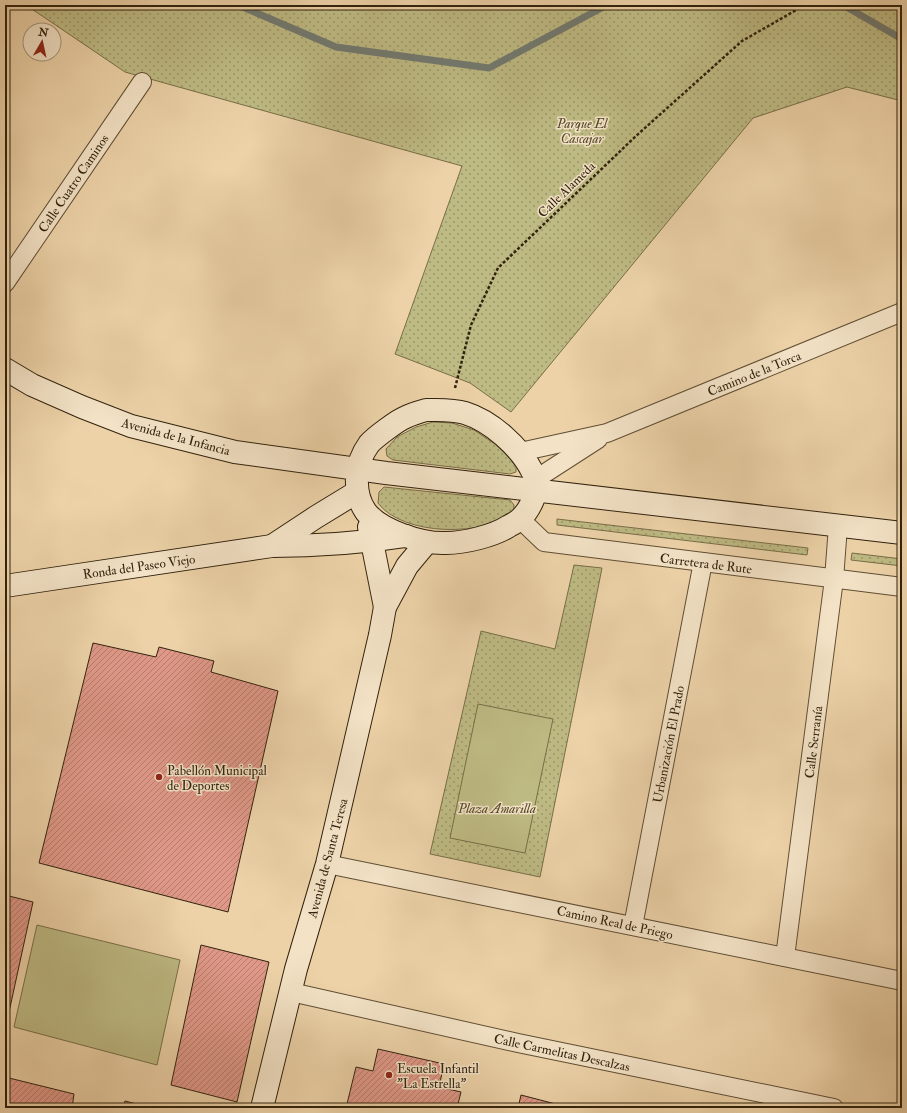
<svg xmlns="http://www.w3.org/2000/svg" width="907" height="1113" font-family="'IM FELL Double Pica',serif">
	<defs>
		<pattern id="park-dots" width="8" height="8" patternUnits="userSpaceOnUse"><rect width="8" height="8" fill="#beba83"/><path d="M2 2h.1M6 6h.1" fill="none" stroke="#9b976a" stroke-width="1.8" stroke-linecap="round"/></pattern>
		<pattern id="building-hatch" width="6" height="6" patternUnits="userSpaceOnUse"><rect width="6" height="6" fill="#e09888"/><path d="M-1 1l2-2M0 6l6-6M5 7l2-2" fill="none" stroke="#b67c6e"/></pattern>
	</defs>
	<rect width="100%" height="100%" fill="#edd2a8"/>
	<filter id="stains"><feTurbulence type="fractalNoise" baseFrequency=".005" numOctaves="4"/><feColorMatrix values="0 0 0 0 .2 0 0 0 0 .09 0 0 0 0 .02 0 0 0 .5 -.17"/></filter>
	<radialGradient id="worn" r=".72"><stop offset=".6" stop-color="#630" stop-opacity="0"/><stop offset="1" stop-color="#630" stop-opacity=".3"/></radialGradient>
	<!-- park -->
	<g fill="url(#park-dots)" stroke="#786e48">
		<polygon points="26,5 902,5 902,101 847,87 753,118 511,412 470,383 395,354 462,166 125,72"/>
		<polygon points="433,422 452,423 474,430 495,444 513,461 516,466 516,472 510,474 393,460 387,456 386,449 397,437 416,427"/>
		<path d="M384,487L510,500L514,505V510C487,538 402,536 378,503L379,492Z"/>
		<polygon points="557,519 808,548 807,555 557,525"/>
		<polygon points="852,553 902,559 902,566 851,560"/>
		<polygon points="574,565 602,568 540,877 430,854 481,631 555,649"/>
	</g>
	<!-- pitch -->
	<g fill="#beba83" stroke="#786e48">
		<polygon points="478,704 553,719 525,853 450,838"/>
		<polygon points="37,925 180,960 157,1065 14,1027"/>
	</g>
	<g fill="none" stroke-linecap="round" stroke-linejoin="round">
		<!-- stream -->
		<g stroke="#727a71" stroke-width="7">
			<polyline points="238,5 336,47 489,68 607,5"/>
			<polyline points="843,5 902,39"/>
		</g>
	</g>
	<!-- building -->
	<g fill="url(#building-hatch)" stroke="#31220d">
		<polygon points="93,643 156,657 159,647 214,661 211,672 278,691 228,912 39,863"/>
		<polygon points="5,895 33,902 9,1012 5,1010"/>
		<polygon points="201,945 269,962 237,1102 171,1085"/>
		<polygon points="378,1049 444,1064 439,1087 461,1092 457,1108 346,1108 356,1067 373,1071"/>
		<polygon points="5,1077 74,1094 72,1108 5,1108"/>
		<polygon points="521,1095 571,1108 518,1108"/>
		<polygon points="125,1101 152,1108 123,1108"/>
	</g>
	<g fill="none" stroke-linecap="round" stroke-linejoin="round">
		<!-- street casing -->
		<g stroke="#604e34" stroke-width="20">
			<g id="street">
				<polyline points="5,283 142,82"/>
				<polyline points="520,452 607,433 902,312"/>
				<polyline points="536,479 598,439"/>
				<polyline points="520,519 544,542 902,587"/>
				<polyline points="327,864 902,981"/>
				<polyline points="633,926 703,562"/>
				<polyline points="785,957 834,579 838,526"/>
				<polyline points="291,992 518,1043 834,1108"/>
			</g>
		</g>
		<!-- secondary casing -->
		<g stroke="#31220d" stroke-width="24">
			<g id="secondary">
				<polyline points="5,369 32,385 82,407 131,426 235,452 386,473 902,533"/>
				<path d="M426,410C439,410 452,409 465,413C491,421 520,447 532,471C533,473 536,476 536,479C539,492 529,511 520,519C517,522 513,524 509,526C494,536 464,543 446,543C422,544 381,531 366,512C352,492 355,463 369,444C374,438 398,420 406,417C412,414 419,412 426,410Z"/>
				<polyline points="369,527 385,607"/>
				<polyline points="272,546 316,517 357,492"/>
				<path d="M5,586L272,546C317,546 361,543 406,536"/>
				<polyline points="262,1108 296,969 327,864 380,635 385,607 407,566 427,542"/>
			</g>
		</g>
		<!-- path -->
		<polyline stroke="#31220d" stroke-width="2.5" stroke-dasharray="3 2" stroke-linecap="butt" points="455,388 471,325 498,268 636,136 742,41 805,5"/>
		<!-- street -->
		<use href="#street" stroke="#f3e2c6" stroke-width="18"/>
		<!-- secondary -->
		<use href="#secondary" stroke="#f3e2c6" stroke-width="22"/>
	</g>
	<!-- markers -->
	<g fill="#8f2418" stroke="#f3e2c6" stroke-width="1.5">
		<circle cx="159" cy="777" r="4"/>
		<circle cx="389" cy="1075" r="4"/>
	</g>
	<g text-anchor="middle" stroke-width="3" stroke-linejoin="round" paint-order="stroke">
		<!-- park labels -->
		<g font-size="13" font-style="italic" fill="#54482a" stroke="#f3e2c6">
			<text x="582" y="128">Parque El<tspan x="582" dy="15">Cascajar</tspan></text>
			<text x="497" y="813">Plaza Amarilla</text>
		</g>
		<!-- street labels -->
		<g font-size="13" fill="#31220d" stroke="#f3e2c6">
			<text transform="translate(73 183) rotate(-56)" y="5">Calle Cuatro Caminos</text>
			<text transform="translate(566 189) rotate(-44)" y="5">Calle Alameda</text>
			<text transform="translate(754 373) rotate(-22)" y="5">Camino de la Torca</text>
			<text transform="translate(176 436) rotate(15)" y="5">Avenida de la Infancia</text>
			<text transform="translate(706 563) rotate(7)" y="5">Carretera de Rute</text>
			<text transform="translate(139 566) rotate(-8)" y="5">Ronda del Paseo Viejo</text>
			<text transform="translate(813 742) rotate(-83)" y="5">Calle Serranía</text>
			<text transform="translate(668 744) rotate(-79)" y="5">Urbanización El Prado</text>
			<text transform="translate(327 858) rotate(-75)" y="5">Avenida de Santa Teresa</text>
			<text transform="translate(615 922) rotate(12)" y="5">Camino Real de Priego</text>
			<text transform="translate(562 1052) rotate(12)" y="5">Calle Carmelitas Descalzas</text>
		</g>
		<!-- poi labels -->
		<g font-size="13" fill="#31220d" stroke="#f3e2c6" text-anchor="start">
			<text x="167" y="775">Pabellón Municipal<tspan x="167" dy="15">de Deportes</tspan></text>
			<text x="397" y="1073">Escuela Infantil<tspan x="397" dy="15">"La Estrella"</tspan></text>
		</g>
	</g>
	<!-- margin -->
	<rect width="907" height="1113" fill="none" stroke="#edd2a8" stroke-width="20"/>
	<rect x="6" y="6" width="895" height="1101" fill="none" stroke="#31220d" stroke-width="2"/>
	<rect x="10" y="10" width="887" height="1093" fill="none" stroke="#31220d"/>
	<!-- north arrow -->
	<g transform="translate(42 42) rotate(9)"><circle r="19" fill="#f3e2c6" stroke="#a5957c"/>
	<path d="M0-3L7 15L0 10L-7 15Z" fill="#8f2418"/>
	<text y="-6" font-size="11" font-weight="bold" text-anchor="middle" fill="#31220d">N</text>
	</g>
	<rect width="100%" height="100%" filter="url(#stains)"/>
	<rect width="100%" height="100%" fill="url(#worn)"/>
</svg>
